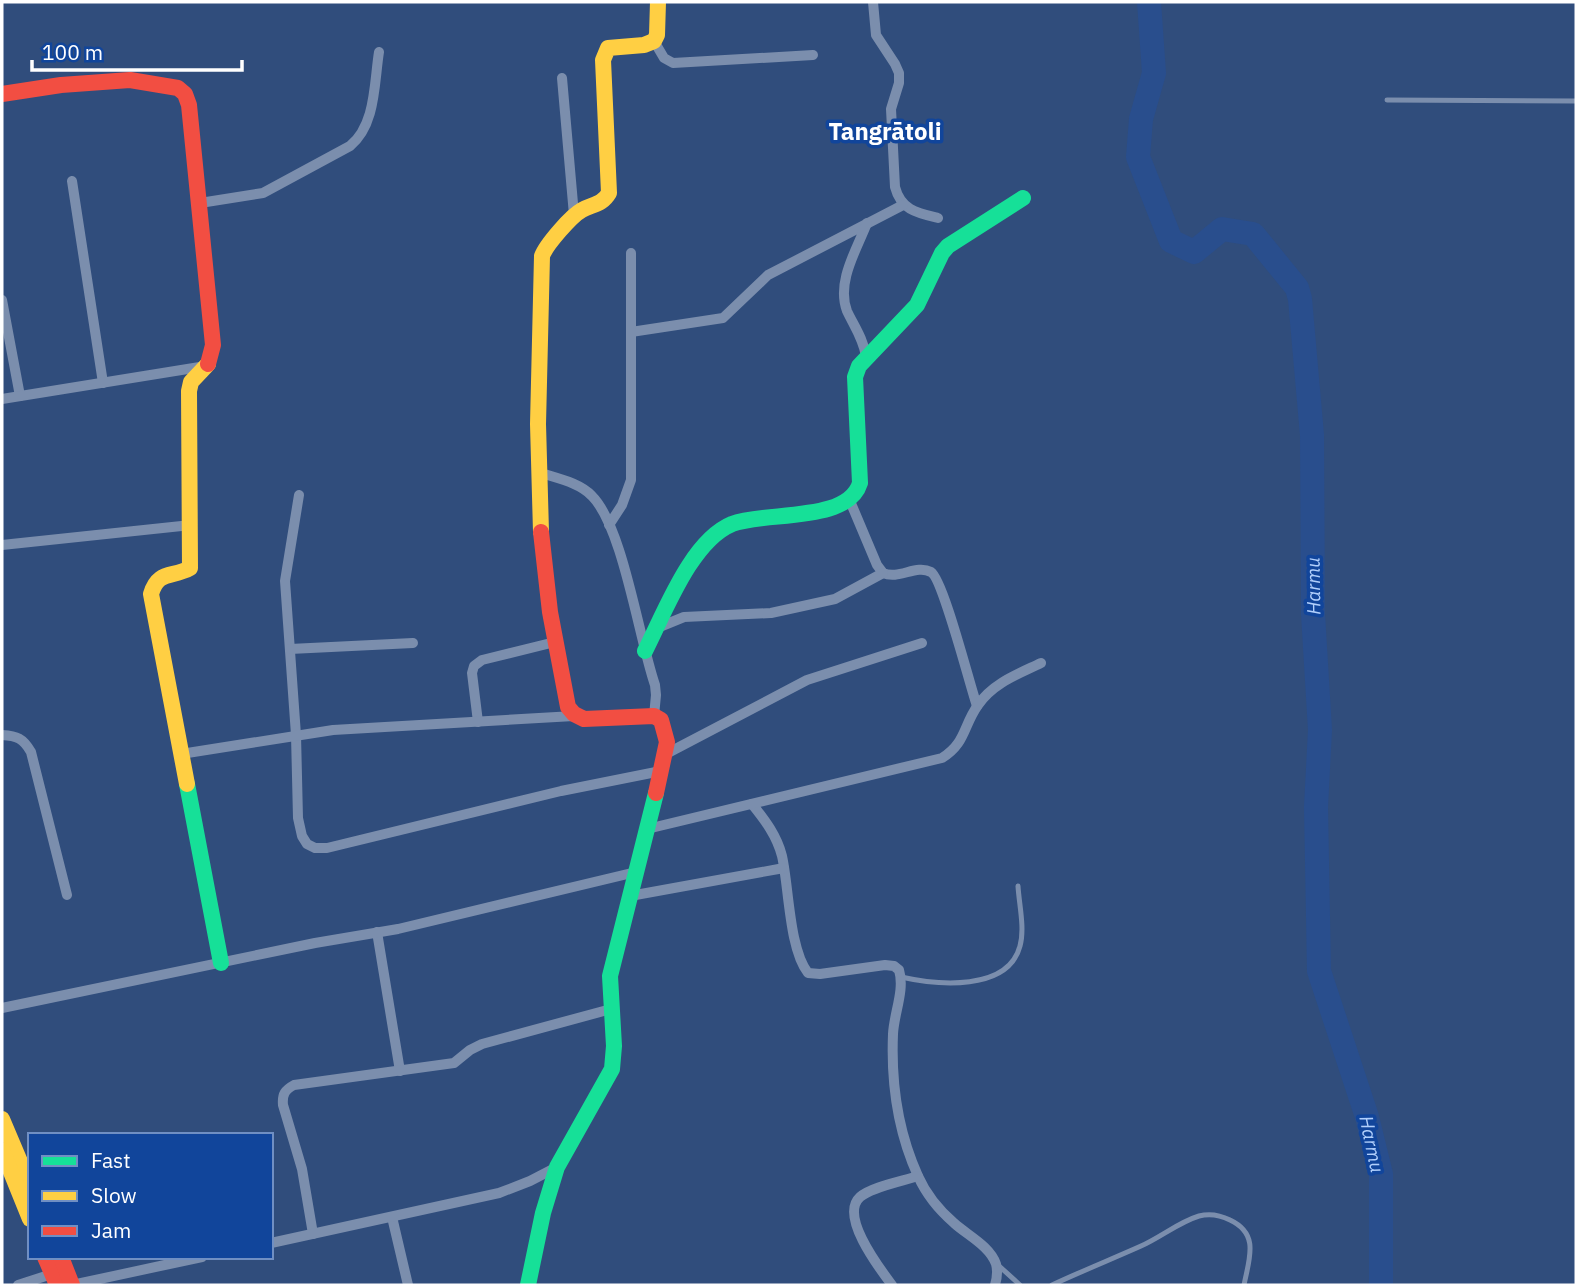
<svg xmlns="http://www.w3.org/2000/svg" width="1578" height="1287" font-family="'IBM Plex Sans',sans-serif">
	<rect width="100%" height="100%" fill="#304d7c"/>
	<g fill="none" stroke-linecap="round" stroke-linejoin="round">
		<!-- river -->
		<polyline stroke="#294e8d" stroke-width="24" points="1149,2 1154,73 1141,119 1138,157 1171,241 1194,252 1222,229 1253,234 1297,288 1300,299 1312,435 1313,614 1320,730 1316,807 1319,971 1367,1117 1381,1174 1381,1285"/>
		<!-- lane -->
		<g stroke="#7b8ead" stroke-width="5">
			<polyline points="1387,100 1576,101"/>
			<path d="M901,977C937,985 1008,992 1020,946C1025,928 1019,904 1018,886"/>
			<polyline points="998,1265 1020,1285"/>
			<path d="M1052,1285C1082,1271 1112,1259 1141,1246C1161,1237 1179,1222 1199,1216C1210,1213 1220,1215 1230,1220C1260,1234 1249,1259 1244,1285"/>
		</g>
		<!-- street -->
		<g stroke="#7b8ead" stroke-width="10">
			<path d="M873,2L876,35L895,64L899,73V83L891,109L895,187C901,210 917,213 938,218"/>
			<polyline points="654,41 664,58 673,63 813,55"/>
			<polyline points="562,78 574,215"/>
			<polyline points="72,181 103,383"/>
			<path d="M200,203L263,193L350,146C376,125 374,83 379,52"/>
			<polyline points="2,300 20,396"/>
			<polyline points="631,332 723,318 768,275 903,205"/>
			<path d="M866,356C863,338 854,326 847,311C836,282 857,249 867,223"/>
			<polyline points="2,399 206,366"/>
			<path d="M538,472C555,478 579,482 592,496C623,527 639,639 655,685L656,695L654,716"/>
			<polyline points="299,495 285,581 296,735 298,818 302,836 307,844 315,848 327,848 561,791 661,771"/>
			<path d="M850,501L877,565L883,573C899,580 916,564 931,572C943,579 970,686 977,706"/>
			<polyline points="609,525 622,505 631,480 631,253"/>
			<polyline points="2,545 191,525"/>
			<polyline points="657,628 684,617 771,613 835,599 883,573"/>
			<polyline points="290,649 413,643"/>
			<polyline points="478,722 472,673 474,666 482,660 555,642"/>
			<path d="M2,735C17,736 23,738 31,752L67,895"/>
			<polyline points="181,754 333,730 574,716"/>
			<polyline points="664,755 807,680 922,643"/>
			<path d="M752,804C765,820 777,836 782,856C789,887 789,949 808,973L820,974L885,965L894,966L899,970C905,990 894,1013 893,1034C891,1082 898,1132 918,1176C926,1194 939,1210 954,1223C967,1235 990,1246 996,1264C998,1271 997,1278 995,1285"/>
			<path d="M647,829L942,758C966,743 963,726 978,705C993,683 1018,674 1041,663"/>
			<polyline points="630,896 784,868"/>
			<polyline points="377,932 400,1071"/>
			<polyline points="2,1008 315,943 398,929 636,872"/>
			<polyline points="392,1217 408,1285"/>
			<path d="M313,1234L302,1169L283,1105C282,1094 285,1090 294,1085L454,1063L470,1050L482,1044L611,1009"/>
			<polyline points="271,1243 499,1193 530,1181 557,1167"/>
			<polyline points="18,1285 52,1274"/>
			<polyline points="72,1285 202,1257"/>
			<path d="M892,1285C880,1269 839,1216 860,1197C871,1187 903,1181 918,1176"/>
		</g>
		<!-- fast -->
		<g stroke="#16e098" stroke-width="16">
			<path d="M645,651C665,612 691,541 732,524C766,511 848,523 860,483L855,377L859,366L917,305L942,253L948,246L1023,198"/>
			<polyline points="187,784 221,963"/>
			<polyline points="528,1285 543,1213 557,1167 612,1069 614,1046 610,976 656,793"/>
		</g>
		<!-- slow -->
		<g stroke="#ffcf43" stroke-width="16">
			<path d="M541,532L538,424L542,256C546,245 571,216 582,210C593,204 602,205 609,193L603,60L608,48L644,45L654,41L657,35L658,2"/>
			<path d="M187,784L151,594C158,570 172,578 190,568L189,391L191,382L208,364"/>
			<polyline points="2,1119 30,1185"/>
			<polyline points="2,1150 30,1219"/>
		</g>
		<!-- jam -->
		<g stroke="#f24e42" stroke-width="16">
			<polyline points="2,94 61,85 130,80 178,88 185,94 189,105 213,345 208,364"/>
			<polyline points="541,532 550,612 568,707 574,714 584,719 654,716 661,720 667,742 656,793"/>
			<polyline points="45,1257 57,1285"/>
			<polyline points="61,1257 72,1285"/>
		</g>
	</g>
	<g text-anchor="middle" stroke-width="7" stroke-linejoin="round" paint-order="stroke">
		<!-- water labels -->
		<g font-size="19" font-style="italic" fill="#b1cffb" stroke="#11459b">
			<text transform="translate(1313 586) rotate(-91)" y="7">Harmu</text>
			<text transform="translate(1372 1144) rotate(78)" y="7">Harmu</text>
		</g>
		<!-- district labels -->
		<g font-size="24" font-weight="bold" fill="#fff" stroke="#11459b">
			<text x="885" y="140">Tangrātoli</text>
		</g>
	</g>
	<!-- border -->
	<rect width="1578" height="1287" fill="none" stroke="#ffffff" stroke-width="7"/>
	<!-- legend -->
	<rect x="28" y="1133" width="245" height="126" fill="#11459b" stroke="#708fc3" stroke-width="2"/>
	<rect x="42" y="1156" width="35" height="10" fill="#16e098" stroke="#708fc3" stroke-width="2"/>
	<text x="91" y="1168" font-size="21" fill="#ffffff">Fast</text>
	<rect x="42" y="1191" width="35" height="10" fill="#ffcf43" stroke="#708fc3" stroke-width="2"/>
	<text x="91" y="1203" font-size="21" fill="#ffffff">Slow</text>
	<rect x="42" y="1226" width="35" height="10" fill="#f24e42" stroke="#708fc3" stroke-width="2"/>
	<text x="91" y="1238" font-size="21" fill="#ffffff">Jam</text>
	<!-- scale -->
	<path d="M32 60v10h210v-10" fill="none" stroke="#ffffff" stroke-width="3.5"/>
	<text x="42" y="60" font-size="21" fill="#ffffff" stroke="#11459b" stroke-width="5" paint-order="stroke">100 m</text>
</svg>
